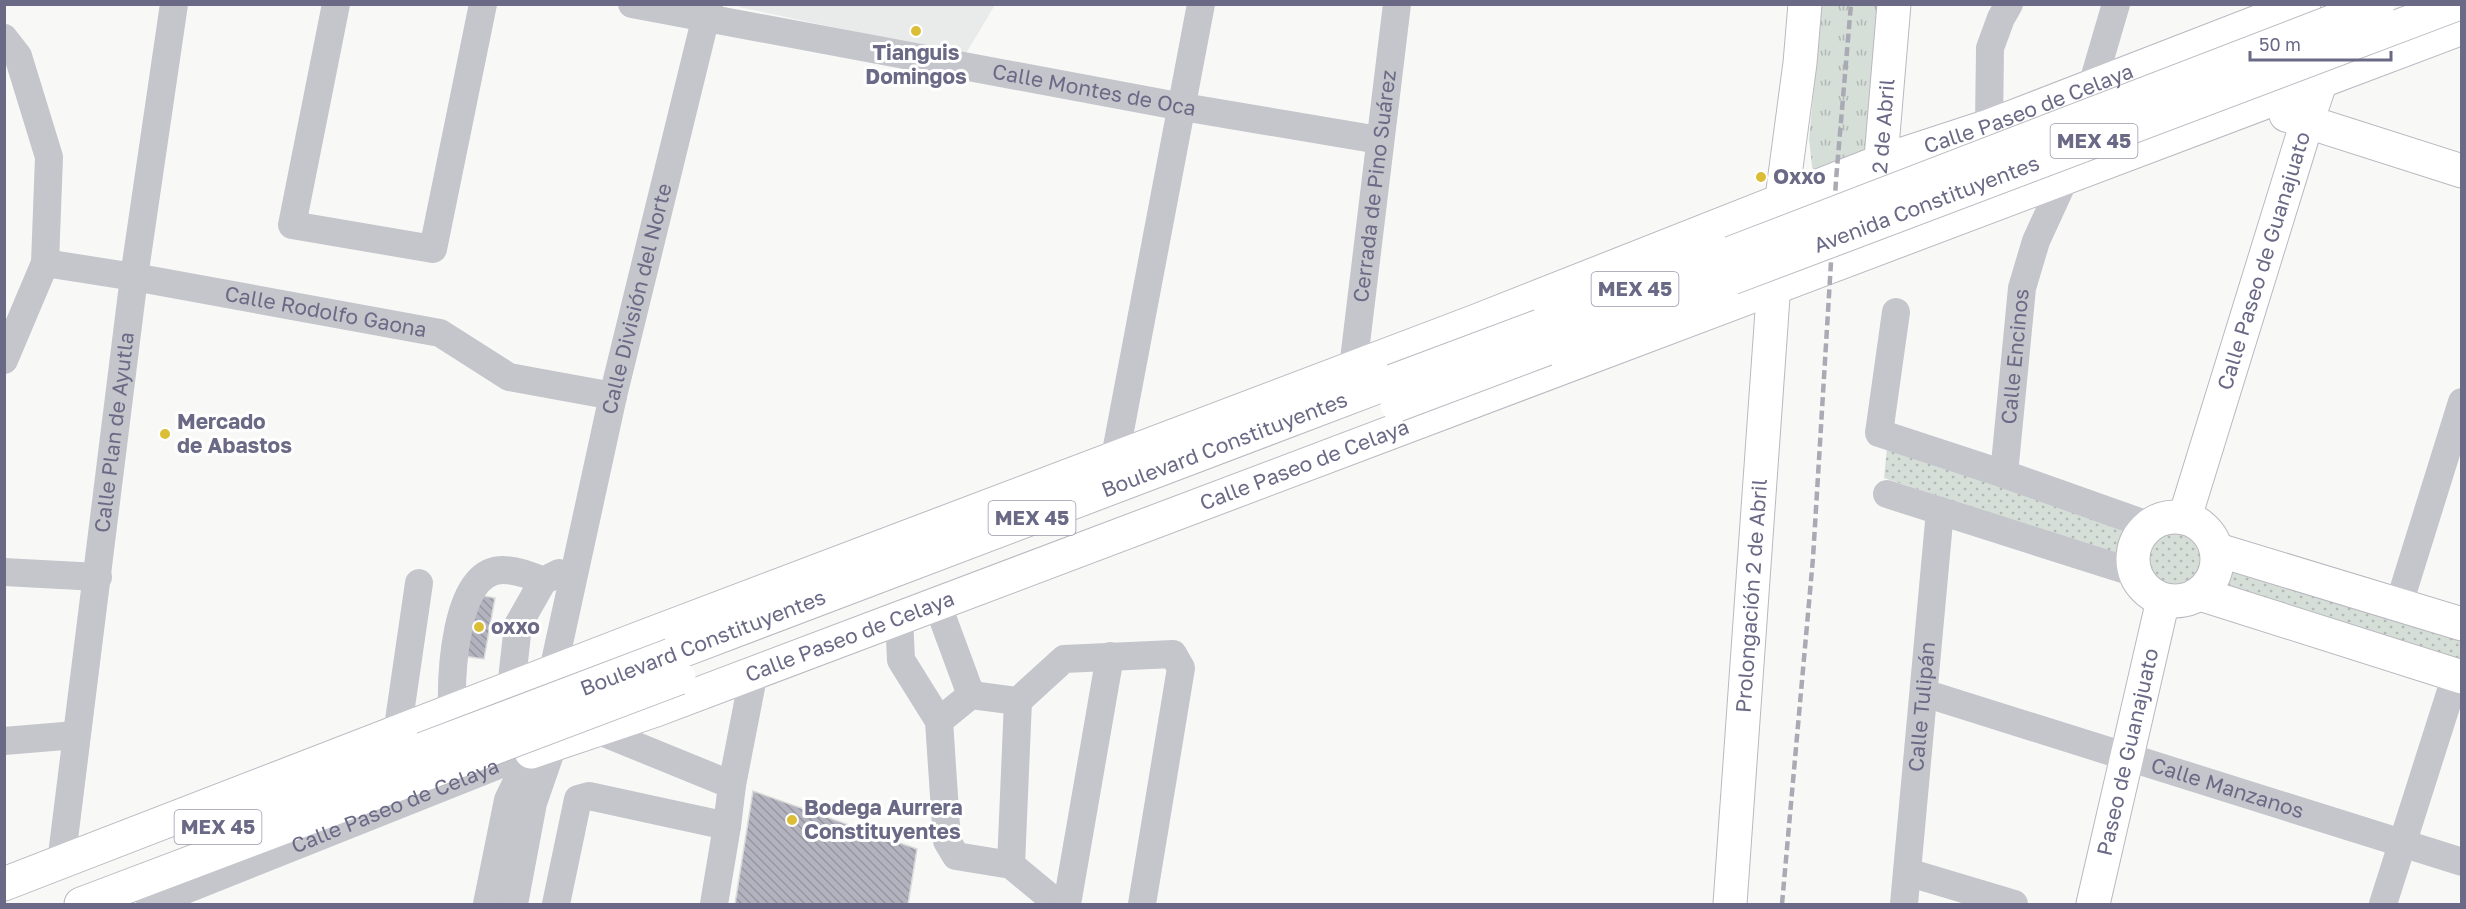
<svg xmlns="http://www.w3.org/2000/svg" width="2466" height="909" font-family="'Golos Text',sans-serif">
	<defs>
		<pattern id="grass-tufts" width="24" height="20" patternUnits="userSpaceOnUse" patternTransform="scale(1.5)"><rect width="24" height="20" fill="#d6ded8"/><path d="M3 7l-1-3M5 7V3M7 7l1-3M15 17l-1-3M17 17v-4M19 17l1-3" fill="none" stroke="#b2b8b5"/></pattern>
		<pattern id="park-dots" width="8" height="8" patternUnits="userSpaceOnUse" patternTransform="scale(1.5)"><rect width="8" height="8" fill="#d6ded8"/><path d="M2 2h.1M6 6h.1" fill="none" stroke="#b2b8b5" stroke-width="1.8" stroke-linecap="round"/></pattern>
		<pattern id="building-back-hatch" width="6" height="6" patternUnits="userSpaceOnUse" patternTransform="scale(1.5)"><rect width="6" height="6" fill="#b2b3be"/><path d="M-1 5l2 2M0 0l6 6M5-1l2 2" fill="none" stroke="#9596a0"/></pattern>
	</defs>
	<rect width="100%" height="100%" fill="#f8f9f7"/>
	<!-- built -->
	<polygon fill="#e9eaea" points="739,4 995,5 965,55 739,7"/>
	<!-- grass -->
	<polygon fill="url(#grass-tufts)" points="1822,5 1887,5 1875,148 1813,174 1809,139"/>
	<!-- park -->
	<g fill="url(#park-dots)">
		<polygon points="1887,448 2125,529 2117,555 1884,478"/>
		<path d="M2186,529L2206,549C2205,580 2199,585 2169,593L2151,583L2142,564L2145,547L2159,533Z"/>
		<polygon points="2224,560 2461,634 2461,665 2215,588 2224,575"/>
	</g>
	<!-- building -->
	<g fill="url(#building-back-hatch)" stroke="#dadbd9" stroke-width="1.5">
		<polygon points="474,594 495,598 484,659 463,656"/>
		<polygon points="753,791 917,849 908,904 735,904"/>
	</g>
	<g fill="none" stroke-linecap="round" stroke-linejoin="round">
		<!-- major casing -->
		<g stroke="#b9b8c0" stroke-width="35">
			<g id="major">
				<polyline points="2286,115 2462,171"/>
				<path id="s10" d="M1879,182L1894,4"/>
				<polyline points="1779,220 1800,63 1805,4"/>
				<polyline points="1540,326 1731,253"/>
				<polyline points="1546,349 1732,278"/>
				<circle cx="2175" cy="559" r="42"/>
				<path id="s11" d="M2185,517L2307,122L2326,66"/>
				<polyline points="2218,550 2462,624"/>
				<polyline points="2200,594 2462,677"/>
				<path id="s12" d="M671,655L1393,381"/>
				<path id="s13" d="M531,752L656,710L2462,28"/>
				<polyline points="234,821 423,749"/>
				<path id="s14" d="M4,884L640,638L1476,321L1879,162L1989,126L2304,4"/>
				<polyline points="81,904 433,771"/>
				<path id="s15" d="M1730,904L1775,269"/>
				<path id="s16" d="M2093,904L2163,600"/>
			</g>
		</g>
		<!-- minor -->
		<g stroke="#c5c5cc" stroke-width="28">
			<polyline points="336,4 292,225 433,249 483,4"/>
			<path id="s1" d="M632,4L1183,107L1379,140"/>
			<polyline points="4,38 18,56 49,157 45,263 4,360"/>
			<polyline points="2092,86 2116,4"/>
			<polyline points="1983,144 1989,126 1990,48 2001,18 2009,4"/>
			<path id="s2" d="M45,263L134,277L440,333L509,377L613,396"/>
			<polyline points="1896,312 1879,433 2004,474 2148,525"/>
			<path id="s3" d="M1353,368L1397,4"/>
			<polyline points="1115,457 1201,4"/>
			<path id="s4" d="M2004,474L2022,288L2036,241L2064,180"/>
			<polyline points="1887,494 2135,573"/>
			<polyline points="4,572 98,577"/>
			<polyline points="937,603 971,695"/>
			<polyline points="2399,604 2462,402"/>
			<polyline points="899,617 901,660 939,721 947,841 956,856 1011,865 1058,904"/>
			<polyline points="511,689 518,625 543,581 559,573"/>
			<path id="s5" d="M549,689L613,396L709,4"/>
			<path id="s6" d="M1924,693L2462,862"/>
			<path d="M470,718L452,713C451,679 453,570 503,570C517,570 530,575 543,581"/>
			<polyline points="939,721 971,695 1018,701 1064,659 1173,654 1181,668 1142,904"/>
			<polyline points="597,730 732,785 727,826"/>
			<polyline points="397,734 419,583"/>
			<polyline points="4,741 76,735"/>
			<polyline points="732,785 754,672"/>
			<path id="s7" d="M61,863L134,277L174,4"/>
			<polyline points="1011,865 1018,701"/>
			<polyline points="1907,872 2014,904"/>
			<path id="s8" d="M150,904L531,752"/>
			<polyline points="487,904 508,800 531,752 537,730"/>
			<polyline points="514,904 533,803 559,728"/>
			<polyline points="556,904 578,799 589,796 727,826 714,904"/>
			<polyline points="1067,904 1110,656"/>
			<path id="s9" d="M1904,904L1940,511"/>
			<polyline points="2383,904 2456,675"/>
		</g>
		<!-- major -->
		<use href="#major" stroke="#fff" stroke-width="33"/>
		<!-- rail -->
		<polyline stroke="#aaaab4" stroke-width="4.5" stroke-dasharray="9 4.5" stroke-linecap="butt" points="1782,904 1813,558 1836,180 1851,4"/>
		<!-- major-bridge casing -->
		<g stroke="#b9b8c0" stroke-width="35" stroke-linecap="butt">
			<g id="major-bridge">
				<polyline points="1731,253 2378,4"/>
				<path id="s17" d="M1732,278L2457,4"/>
				<polyline points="1393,381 1540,326"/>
				<polyline points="1397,405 1546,349"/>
				<polyline points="423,749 671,655"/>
				<polyline points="433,771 679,678"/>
			</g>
		</g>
		<!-- major-bridge -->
		<use href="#major-bridge" stroke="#fff" stroke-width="33"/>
	</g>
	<!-- markers -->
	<g fill="#dbbe35" stroke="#fff" stroke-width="2">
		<circle cx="916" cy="31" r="6"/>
		<circle cx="1761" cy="177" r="6"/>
		<circle cx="165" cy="434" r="6"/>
		<circle cx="479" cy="627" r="6"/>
		<circle cx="792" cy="820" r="6"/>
	</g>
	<g text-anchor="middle" stroke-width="6" stroke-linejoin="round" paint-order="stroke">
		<!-- shield labels -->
		<g fill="#fff" stroke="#9797aa" stroke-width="1.5">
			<rect x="2050.5" y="124" width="87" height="34" rx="4.5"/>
			<rect x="1591.5" y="272" width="87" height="34" rx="4.5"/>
			<rect x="988.5" y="501" width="87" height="34" rx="4.5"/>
			<rect x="174.5" y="810" width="87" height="34" rx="4.5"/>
		</g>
		<g font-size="20" font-weight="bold" fill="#6b6a86">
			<text x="2094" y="148">MEX 45</text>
			<text x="1635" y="296">MEX 45</text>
			<text x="1032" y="525">MEX 45</text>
			<text x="218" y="834">MEX 45</text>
		</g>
		<!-- poi labels -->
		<g font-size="21" font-weight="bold" fill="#6b6a86" stroke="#fff" text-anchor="start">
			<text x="916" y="60" text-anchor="middle">Tianguis<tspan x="916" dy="24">Domingos</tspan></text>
			<text x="1773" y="184">Oxxo</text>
			<text x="177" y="429">Mercado<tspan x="177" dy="24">de Abastos</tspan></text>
			<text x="491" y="634">oxxo</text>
			<text x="804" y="815">Bodega Aurrera<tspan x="804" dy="24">Constituyentes</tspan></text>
		</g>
		<!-- street labels -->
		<g font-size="21" fill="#6b6a86" stroke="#fff">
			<text dy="7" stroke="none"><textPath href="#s1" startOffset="470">Calle Montes de Oca</textPath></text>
			<text dy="7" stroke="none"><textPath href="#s14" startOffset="2168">Calle Paseo de Celaya</textPath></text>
			<text dy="7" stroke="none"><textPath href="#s10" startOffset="56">2 de Abril</textPath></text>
			<text dy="7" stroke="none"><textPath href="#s3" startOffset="183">Cerrada de Pino Suárez</textPath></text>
			<text dy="7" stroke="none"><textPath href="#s17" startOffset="208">Avenida Constituyentes</textPath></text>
			<text dy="7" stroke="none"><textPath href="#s11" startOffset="268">Calle Paseo de Guanajuato</textPath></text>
			<text dy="7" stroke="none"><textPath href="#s5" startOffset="400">Calle División del Norte</textPath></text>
			<text dy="7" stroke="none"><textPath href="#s2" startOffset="285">Calle Rodolfo Gaona</textPath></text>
			<text dy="7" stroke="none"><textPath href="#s4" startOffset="118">Calle Encinos</textPath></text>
			<text dy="7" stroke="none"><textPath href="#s7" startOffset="434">Calle Plan de Ayutla</textPath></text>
			<text dy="7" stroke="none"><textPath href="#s12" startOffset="592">Boulevard Constituyentes</textPath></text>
			<text dy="7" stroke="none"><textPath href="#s13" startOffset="825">Calle Paseo de Celaya</textPath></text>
			<text dy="7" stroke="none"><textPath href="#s15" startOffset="309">Prolongación 2 de Abril</textPath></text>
			<text dy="7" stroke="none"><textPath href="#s13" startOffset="339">Calle Paseo de Celaya</textPath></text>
			<text transform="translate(703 643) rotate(-21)" y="7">Boulevard Constituyentes</text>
			<text dy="7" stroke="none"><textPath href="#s9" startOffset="198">Calle Tulipán</textPath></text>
			<text dy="7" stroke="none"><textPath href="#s16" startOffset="156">Paseo de Guanajuato</textPath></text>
			<text dy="7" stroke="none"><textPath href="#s6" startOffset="318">Calle Manzanos</textPath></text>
			<text dy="7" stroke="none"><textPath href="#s8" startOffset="264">Calle Paseo de Celaya</textPath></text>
		</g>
	</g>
	<!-- border -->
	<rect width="2466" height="909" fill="none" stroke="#6b6a86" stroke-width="12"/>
	<!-- scale -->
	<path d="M2250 51v9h141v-9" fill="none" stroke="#6b6a86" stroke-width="3"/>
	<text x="2259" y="51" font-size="18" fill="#6b6a86" stroke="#ffffff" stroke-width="4.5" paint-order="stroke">50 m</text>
</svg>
